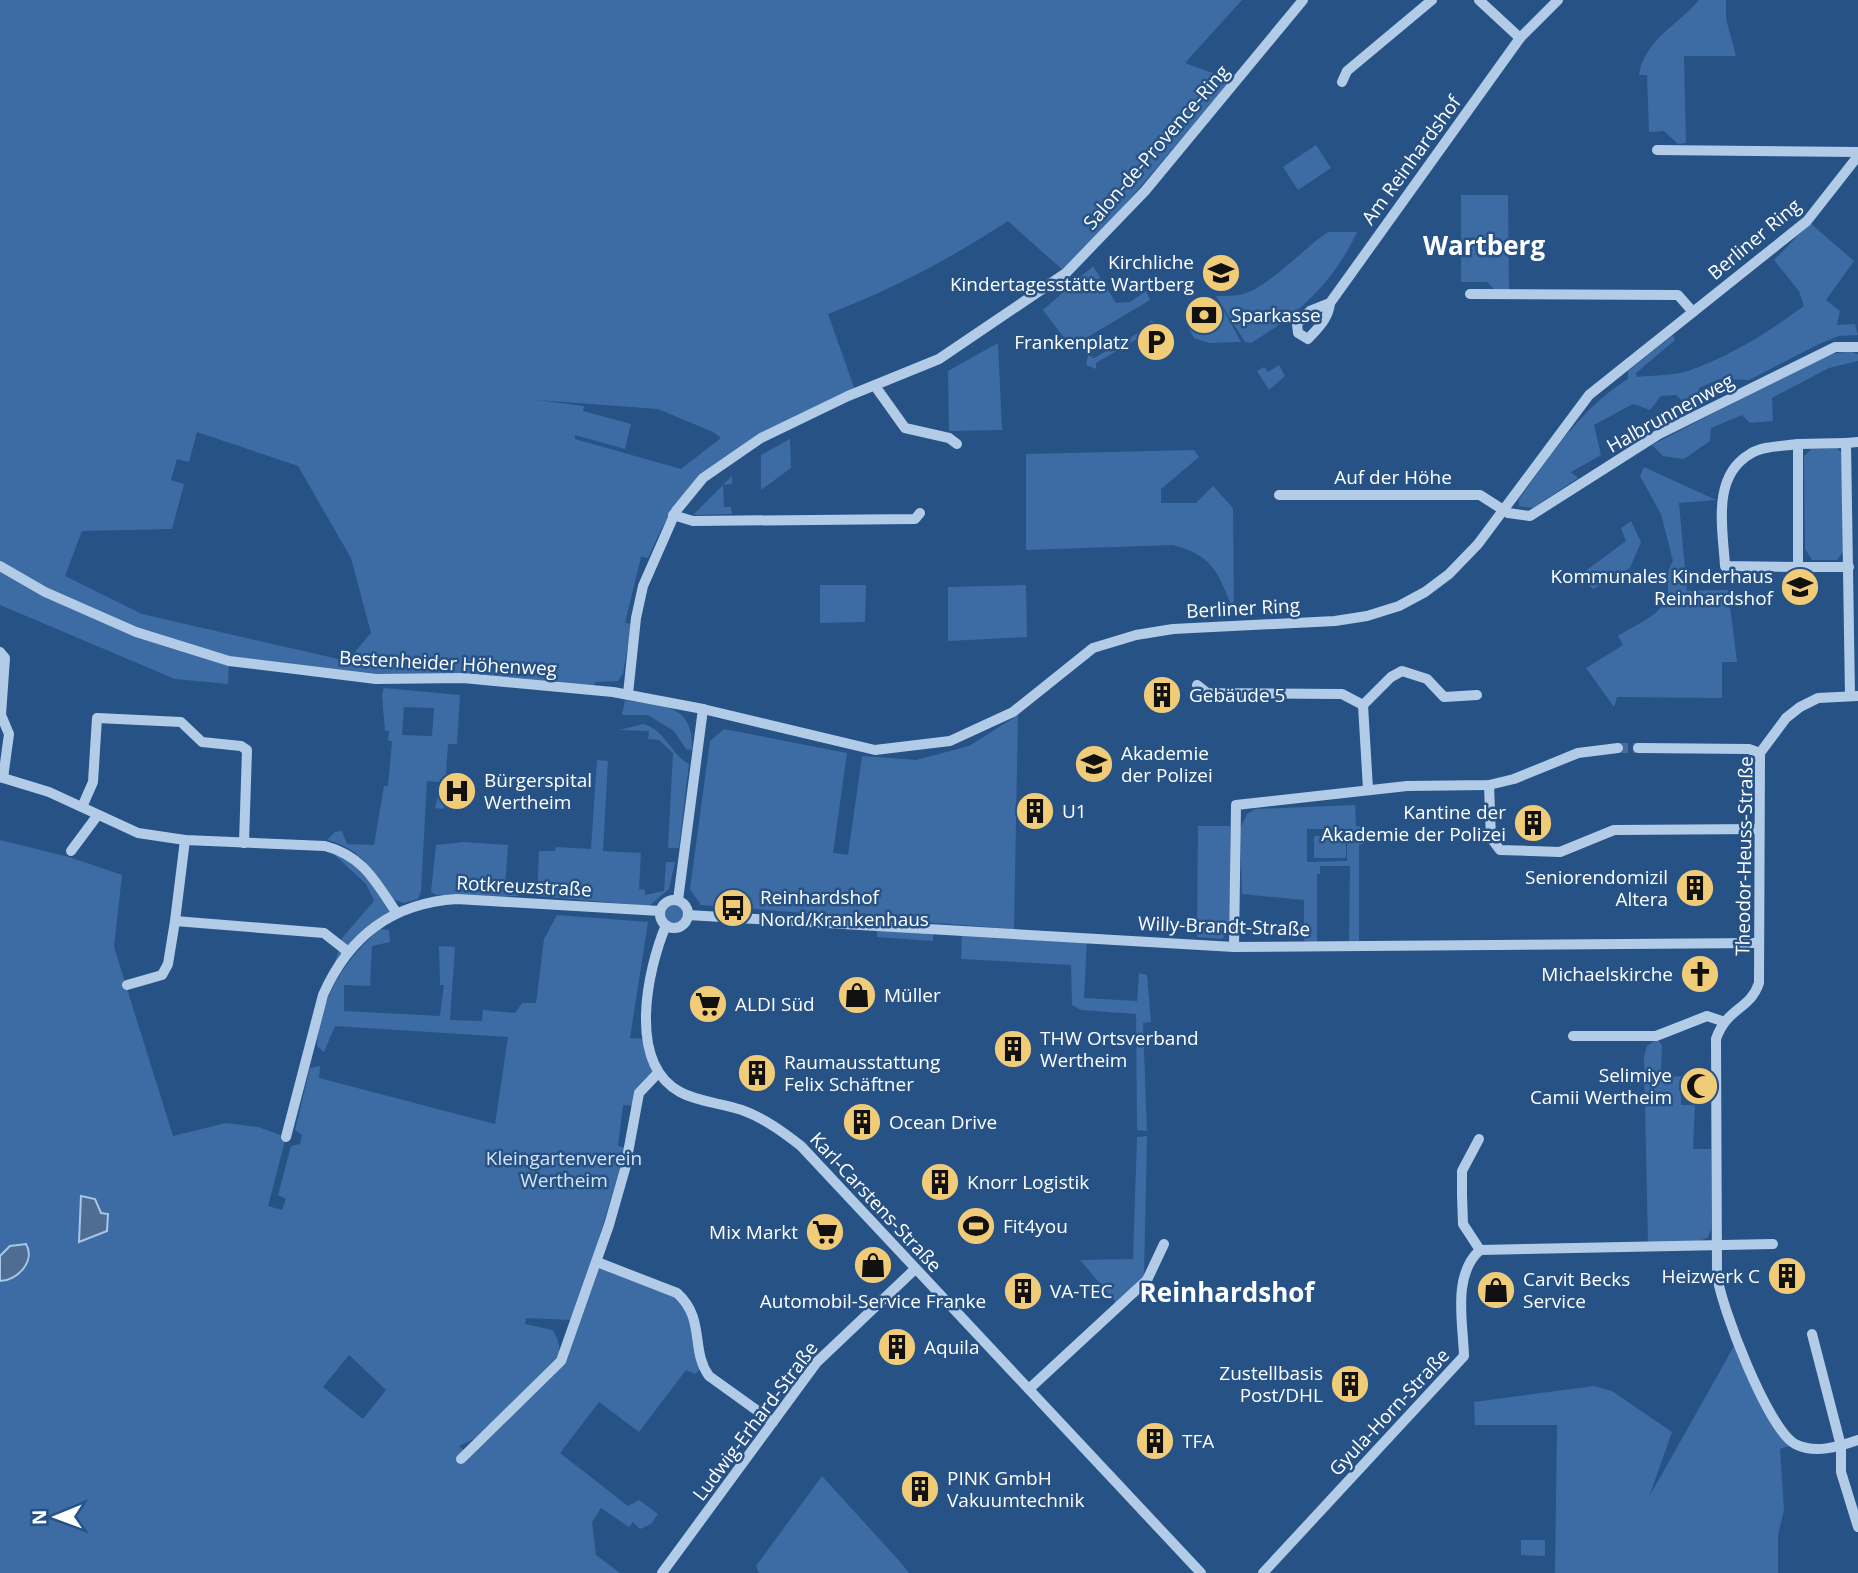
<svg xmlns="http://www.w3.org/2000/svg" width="1858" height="1573" font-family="'Open Sans',sans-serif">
	<rect width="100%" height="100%" fill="#275286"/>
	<!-- green -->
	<g fill="#3c6ca3" fill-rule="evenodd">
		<path d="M0,0H1242L1185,63L1232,80L1066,273L1008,221C948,260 895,288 828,314L856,393C791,424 713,453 670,515C661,527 655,544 648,558L641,557L625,623L632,624L623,674L618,681L595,682L593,690L510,680L375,679L229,662L228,684L175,679L0,605ZM537,400L658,409L713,432L721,438L681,469L575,439V435L625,449L631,424L583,411L584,406ZM197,432L298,466L351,558L371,633L347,661L142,614L65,576L82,531L172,529L184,484L171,480L177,459L189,462Z"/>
		<path d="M1699,0H1726V19L1736,56H1684L1686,143L1678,144L1664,131L1649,132L1647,75H1639C1644,40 1678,25 1699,0Z"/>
		<polygon points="1316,145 1331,168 1298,190 1283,167"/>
		<polygon points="1461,195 1508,195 1509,294 1499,294 1487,282 1461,282"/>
		<path d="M1810,223L1854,261L1826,300L1840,311L1837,325L1855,324L1858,335L1839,336L1819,344L1749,380L1719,379L1699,388L1700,405L1691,409L1676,395L1661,396L1650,410L1633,404L1594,425L1601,455L1571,472L1578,478L1533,508L1519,506V499C1550,456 1581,408 1628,379V371L1673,335L1675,340L1636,373L1637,377C1653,375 1675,376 1691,370C1733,354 1767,333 1804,306L1799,291L1774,260Z"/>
		<path d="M1328,232H1357C1334,282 1298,315 1251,343L1245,342L1216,296C1224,296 1235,296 1243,294C1268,288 1305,247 1328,232Z"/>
		<polygon points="1093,266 1116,303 1130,302 1146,291 1150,300 1071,347 1043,310"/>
		<polygon points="1223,309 1241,342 1209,343 1194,338 1189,329 1195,330"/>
		<polygon points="1150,320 1161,325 1158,335 1154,329 1096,363 1096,369 1086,365 1088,355 1094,358 1152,325"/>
		<polygon points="998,343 1002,430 949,431 948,371"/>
		<polygon points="1849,351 1858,354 1858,361 1829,368 1772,398 1773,421 1750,423 1742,415 1711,428 1710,441 1684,459 1663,456 1652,445 1801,368 1833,354"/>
		<polygon points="1279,365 1285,376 1269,390 1257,371 1264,367 1268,372"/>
		<polygon points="790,439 791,468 761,490 761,455"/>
		<polygon points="1837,448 1843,455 1845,549 1837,560 1812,560 1805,549 1804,456 1812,449"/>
		<path d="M1194,450L1199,457L1161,489V503H1196L1213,486L1233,508L1234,613C1219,575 1215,556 1173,545L1026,550V454Z"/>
		<path d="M1644,467L1716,500L1679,503L1687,591L1728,590L1737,662H1722V698L1617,697L1614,707L1586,668L1623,645L1618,636C1633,626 1667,613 1668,593C1669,580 1665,574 1673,561L1661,514L1640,476Z"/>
		<polygon points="732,476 732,484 723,485 724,507 731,507 732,514 693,515"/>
		<polygon points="1631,521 1641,542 1630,568 1593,589 1580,575 1626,541 1621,528"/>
		<polygon points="820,585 866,585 865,622 820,623"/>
		<polygon points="1026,585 1027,637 948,641 948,587"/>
		<path d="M384,688L460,695L457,744H448L446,774L455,775L448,783L427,781L421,891L418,899L404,903L391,899C376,872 359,847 327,840L335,832L342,831L347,844L374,845L384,786H388L392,741H388L389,731H385L382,695ZM404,707L434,708L432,736L402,735Z"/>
		<path d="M625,700C662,707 694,702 692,750L686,749L674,731L648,715H622Z"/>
		<polygon points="1018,715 1014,929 701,905 690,889 710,741 724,729 847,753 833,853 848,855 862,756 916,760 969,746"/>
		<path d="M643,724C666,730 670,754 689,764L679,848H668L673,753L659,740L648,739L649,731L619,730Z"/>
		<polygon points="597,760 608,761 603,851 641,853 639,889 645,890 645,895 664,891 666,862 675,862 669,889 649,906 537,896 539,851 555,851 556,847 591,849"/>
		<polygon points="448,791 454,799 447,799 446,806 442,809 435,808 439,792"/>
		<path d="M1355,805L1356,826L1364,827V844L1359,845V941H1349L1350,866H1320V874H1317V942L1304,941V900L1242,894L1240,829L1247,814L1255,809ZM1347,829V861L1307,862V829Z"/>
		<polygon points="1198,826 1230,826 1230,929 1222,939 1197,937"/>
		<rect x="1314" y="836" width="32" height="22"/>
		<path d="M0,840L69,857L122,875L114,947L173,1136L226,1123L258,1127L286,1137L268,1206L282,1210L286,1199L278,1195L291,1146L300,1144L302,1135L295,1130L310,1068L320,1066L319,1078L495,1124L508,1037L335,1026L324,1052L317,1046C319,999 346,958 380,929L389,930L390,942L372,946L370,986L344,985V1011L440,1016L444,985H440L439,946L455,947L450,1020L482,1021L483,1010L515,1013L522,1003H536L544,939L557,915L648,922L630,1038L646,1039L658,1073L635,1106L623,1105L618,1146L626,1148L577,1311L570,1320L526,1318L525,1324L553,1330C559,1342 562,1350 556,1363L474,1439L459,1446L467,1453L561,1361L596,1266L686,1301L702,1367L695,1374L686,1370L639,1432L599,1402L560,1453L628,1506L639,1500L658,1514L651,1524L640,1529L633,1522L629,1527L601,1508L592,1522L596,1555L620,1573H0ZM349,1355L386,1390L363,1419L323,1387Z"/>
		<polygon points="464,842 508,845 505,887 519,889 518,896 436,895 431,892 436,845"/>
		<polygon points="325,846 345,852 396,912 370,928 331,976 342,938 374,901 366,884"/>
		<circle cx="674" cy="914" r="9"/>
		<polygon points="877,926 933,929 933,941 877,937"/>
		<polygon points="962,931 1087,939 1084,998 1137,1001 1139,973 1147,975 1151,1022 1143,1023 1147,1131 1137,1130 1136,1014 1081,1010 1072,1005 1071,965 961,959"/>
		<polygon points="1657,1039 1662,1045 1661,1077 1688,1076 1688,1086 1681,1088 1681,1105 1695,1105 1693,1149 1711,1149 1711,1229 1708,1237 1700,1241 1648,1243 1644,1057 1647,1046"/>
		<polygon points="1147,1136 1144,1277 1119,1306 1080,1260 1133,1259 1137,1137"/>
		<polygon points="1738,1339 1769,1411 1795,1444 1780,1449 1784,1510 1778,1535 1778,1573 1555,1573 1557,1425 1475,1425 1474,1402 1594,1386 1612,1391 1672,1432 1649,1497"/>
		<polygon points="822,1476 902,1564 909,1573 759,1573 756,1566"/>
		<polygon points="1521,1540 1545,1540 1545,1556 1521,1555"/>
	</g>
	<!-- water -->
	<g fill="#4f6d92" stroke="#a7c7e8" stroke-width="2">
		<polygon points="81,1196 95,1199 101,1213 108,1214 107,1231 79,1242"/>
		<path d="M26,1244C36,1261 17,1281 0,1281V1256L10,1246Z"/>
	</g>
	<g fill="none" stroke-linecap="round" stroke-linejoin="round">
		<!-- minor-tunnel -->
		<polyline stroke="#476c98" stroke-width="10" stroke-dasharray="10 5" stroke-linecap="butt" points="1618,748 1638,748"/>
		<!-- minor -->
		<g stroke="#b2cce8" stroke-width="10">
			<polyline points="1479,0 1520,38 1558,0"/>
			<polyline points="1342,82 1347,71 1432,0"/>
			<polyline points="1657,150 1858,152"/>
			<polyline points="1470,294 1678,295 1693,312"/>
			<path d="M1330,303L1310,311L1297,324L1298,333L1308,339C1318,328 1329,318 1330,303L1520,38"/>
			<polyline points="875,386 905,428 949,438 957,444"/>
			<polyline points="1846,443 1798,444 1798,567 1849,567"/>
			<path d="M1798,444C1784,446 1762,446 1750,454C1711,477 1723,529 1725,566L1798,567"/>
			<polyline points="1279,495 1480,495 1508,513 1530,516 1659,434 1835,347 1858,347"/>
			<polyline points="673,515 693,521 915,519 920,513"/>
			<polyline points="0,566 45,592 136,632 229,661 376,679 463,678 613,692 703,709 875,750 950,741 1013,712 1093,648 1136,635 1173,629 1335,621 1367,616 1399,606 1425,592 1449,574 1478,544 1589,395 1807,221 1858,156"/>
			<polyline points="0,652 5,658 1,715 9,734 3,778"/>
			<polyline points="1197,685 1207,693 1342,694 1363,705 1368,789"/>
			<polyline points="628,694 636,618 643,586 676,511 703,478 761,438 848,396 939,359 1066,273 1145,191 1303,0"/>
			<polyline points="1850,696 1846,443 1858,442"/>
			<path d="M1858,696L1818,698L1800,707L1786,718L1760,753L1759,983C1750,1010 1727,1007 1716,1039L1717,1275C1721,1307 1768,1429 1795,1444C1815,1454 1838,1447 1858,1440"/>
			<polyline points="1363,705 1391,677 1402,671 1427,679 1444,697 1477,695"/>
			<polyline points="1638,748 1749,749 1760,753"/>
			<path d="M0,777L49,792L138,833L185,840L325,846C363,856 375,881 396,912"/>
			<polyline points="1489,785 1491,838 1500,850 1560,852 1614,830 1759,829"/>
			<polyline points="82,807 93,782 97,718 181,722 202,742 241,746 247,750 244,843"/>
			<polyline points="71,851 97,816"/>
			<circle cx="674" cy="914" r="14"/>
			<polyline points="678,900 703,709"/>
			<polyline points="688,915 1234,947 1758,943"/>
			<polyline points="175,921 185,840"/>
			<path d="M666,925C647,971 627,1063 680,1092C698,1102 722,1103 742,1110C764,1118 783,1132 801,1146L1201,1573"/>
			<polyline points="1234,947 1236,805 1407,786 1489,785 1514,779 1578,753 1618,748"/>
			<polyline points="127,985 162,975 168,964 175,921 324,933 347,951"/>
			<polyline points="1573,1036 1656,1036 1707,1016 1722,1021"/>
			<path d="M286,1137L323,995C349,936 392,903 457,899L660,911"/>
			<polyline points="1479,1139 1462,1171 1462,1195 1463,1224 1480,1250"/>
			<path d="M597,1262L677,1293C706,1319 690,1350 709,1376L773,1422"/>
			<polyline points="1812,1334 1841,1446 1841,1472 1858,1527"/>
			<polyline points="1029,1389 1147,1280 1164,1244"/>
			<polyline points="461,1459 561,1361 609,1225 625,1169 639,1093 658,1073"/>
			<polyline points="662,1573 817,1362 915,1269"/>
			<path d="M1263,1573L1464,1356C1463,1322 1452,1275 1480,1250L1773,1244"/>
		</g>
	</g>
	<!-- icons -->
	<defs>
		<g id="school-disc" transform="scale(2.0125)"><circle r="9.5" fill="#f0cb78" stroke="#275286"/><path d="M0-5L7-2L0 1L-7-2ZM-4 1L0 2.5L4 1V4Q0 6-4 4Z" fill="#111"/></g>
		<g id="bank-disc" transform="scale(2.0125)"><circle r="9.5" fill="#f0cb78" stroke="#275286"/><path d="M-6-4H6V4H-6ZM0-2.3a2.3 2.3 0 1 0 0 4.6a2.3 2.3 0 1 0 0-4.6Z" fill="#111"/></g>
		<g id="parking-disc" transform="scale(2.0125)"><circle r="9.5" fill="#f0cb78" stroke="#275286"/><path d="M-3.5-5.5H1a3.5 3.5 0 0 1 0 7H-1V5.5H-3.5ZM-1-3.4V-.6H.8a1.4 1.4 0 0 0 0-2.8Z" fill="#111"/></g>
		<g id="building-disc" transform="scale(2.0125)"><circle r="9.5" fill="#f0cb78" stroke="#275286"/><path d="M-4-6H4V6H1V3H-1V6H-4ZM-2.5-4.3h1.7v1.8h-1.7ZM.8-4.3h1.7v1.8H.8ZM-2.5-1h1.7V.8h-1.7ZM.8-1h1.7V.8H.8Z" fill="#111"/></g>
		<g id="university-disc" transform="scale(2.0125)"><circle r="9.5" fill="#f0cb78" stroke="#275286"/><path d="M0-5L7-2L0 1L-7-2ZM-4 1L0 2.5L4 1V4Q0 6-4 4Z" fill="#111"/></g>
		<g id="hospital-disc" transform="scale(2.0125)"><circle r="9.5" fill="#f0cb78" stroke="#275286"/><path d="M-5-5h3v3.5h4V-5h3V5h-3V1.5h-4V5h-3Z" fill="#111"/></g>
		<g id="bus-disc" transform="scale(2.0125)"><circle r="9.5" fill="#f0cb78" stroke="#275286"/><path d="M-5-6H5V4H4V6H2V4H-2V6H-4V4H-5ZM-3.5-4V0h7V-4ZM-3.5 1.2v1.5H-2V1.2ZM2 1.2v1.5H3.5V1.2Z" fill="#111"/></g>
		<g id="church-disc" transform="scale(2.0125)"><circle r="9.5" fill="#f0cb78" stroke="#275286"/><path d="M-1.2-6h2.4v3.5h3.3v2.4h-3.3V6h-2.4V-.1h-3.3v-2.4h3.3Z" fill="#111"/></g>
		<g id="shop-disc" transform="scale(2.0125)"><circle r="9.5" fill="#f0cb78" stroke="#275286"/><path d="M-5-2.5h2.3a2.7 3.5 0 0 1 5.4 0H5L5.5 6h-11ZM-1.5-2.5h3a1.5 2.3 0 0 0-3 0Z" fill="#111"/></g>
		<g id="supermarket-disc" transform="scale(2.0125)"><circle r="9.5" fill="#f0cb78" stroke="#275286"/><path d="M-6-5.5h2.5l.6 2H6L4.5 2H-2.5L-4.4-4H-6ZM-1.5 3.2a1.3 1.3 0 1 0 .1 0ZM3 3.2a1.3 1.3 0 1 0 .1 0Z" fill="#111"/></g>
		<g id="mosque-disc" transform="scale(2.0125)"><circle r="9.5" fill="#f0cb78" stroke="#275286"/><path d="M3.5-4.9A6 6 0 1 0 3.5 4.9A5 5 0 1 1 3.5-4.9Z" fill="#111"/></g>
		<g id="stadium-disc" transform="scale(2.0125)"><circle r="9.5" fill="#f0cb78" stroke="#275286"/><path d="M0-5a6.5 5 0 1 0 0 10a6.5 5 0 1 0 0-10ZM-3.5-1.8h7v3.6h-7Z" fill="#111"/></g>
	</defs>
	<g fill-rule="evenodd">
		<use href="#school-disc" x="1221" y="273"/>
		<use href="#bank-disc" x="1204" y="315"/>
		<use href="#parking-disc" x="1156" y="342"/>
		<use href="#school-disc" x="1800" y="587"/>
		<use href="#building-disc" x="1162" y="695"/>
		<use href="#university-disc" x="1094" y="764"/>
		<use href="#hospital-disc" x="457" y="791"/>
		<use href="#building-disc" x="1035" y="811"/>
		<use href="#building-disc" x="1533" y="823"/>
		<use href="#building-disc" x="1695" y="888"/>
		<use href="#bus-disc" x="733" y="908"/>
		<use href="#church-disc" x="1700" y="974"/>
		<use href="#shop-disc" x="857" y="995"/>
		<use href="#supermarket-disc" x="708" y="1004"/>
		<use href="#building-disc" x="1013" y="1049"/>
		<use href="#building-disc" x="757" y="1073"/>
		<use href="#mosque-disc" x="1699" y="1086"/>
		<use href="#building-disc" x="862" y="1122"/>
		<use href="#building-disc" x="940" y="1182"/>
		<use href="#stadium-disc" x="976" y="1226"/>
		<use href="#supermarket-disc" x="825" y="1232"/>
		<use href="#shop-disc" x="873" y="1265"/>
		<use href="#building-disc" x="1787" y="1276"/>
		<use href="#shop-disc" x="1496" y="1290"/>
		<use href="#building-disc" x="1023" y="1291"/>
		<use href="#building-disc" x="897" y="1347"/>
		<use href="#building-disc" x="1350" y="1384"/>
		<use href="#building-disc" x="1155" y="1441"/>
		<use href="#building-disc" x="920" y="1489"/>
	</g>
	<g text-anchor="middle" stroke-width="5" stroke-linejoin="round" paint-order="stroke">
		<!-- street labels -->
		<g font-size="19" fill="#fff" stroke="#275286">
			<text transform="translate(1156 147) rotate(-49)" y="7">Salon-de-Provence-Ring</text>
			<text transform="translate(1411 160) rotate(-54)" y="7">Am Reinhardshof</text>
			<text transform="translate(1754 239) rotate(-40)" y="7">Berliner Ring</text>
			<text transform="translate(1670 413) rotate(-29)" y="7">Halbrunnenweg</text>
			<text x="1393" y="484">Auf der Höhe</text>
			<text transform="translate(1243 608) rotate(-3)" y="7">Berliner Ring</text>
			<text transform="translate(448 663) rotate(3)" y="7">Bestenheider Höhenweg</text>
			<text transform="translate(1744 856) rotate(-89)" y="7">Theodor-Heuss-Straße</text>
			<text transform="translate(524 886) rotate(3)" y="7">Rotkreuzstraße</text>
			<text transform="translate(1224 926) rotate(2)" y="7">Willy-Brandt-Straße</text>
			<text transform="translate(876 1202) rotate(47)" y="7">Karl-Carstens-Straße</text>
			<text transform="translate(1389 1412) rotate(-47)" y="7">Gyula-Horn-Straße</text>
			<text transform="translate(755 1421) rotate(-53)" y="7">Ludwig-Erhard-Straße</text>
		</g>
		<!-- poi labels -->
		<g font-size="19" fill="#fff" stroke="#275286" text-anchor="start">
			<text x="1194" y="269" text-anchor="end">Kirchliche<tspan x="1194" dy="22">Kindertagesstätte Wartberg</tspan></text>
			<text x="1231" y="322">Sparkasse</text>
			<text x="1129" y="349" text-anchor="end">Frankenplatz</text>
			<text x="1773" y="583" text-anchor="end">Kommunales Kinderhaus<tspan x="1773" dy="22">Reinhardshof</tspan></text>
			<text x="1189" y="702">Gebäude 5</text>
			<text x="1121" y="760">Akademie<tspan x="1121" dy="22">der Polizei</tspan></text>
			<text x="484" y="787">Bürgerspital<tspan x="484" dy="22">Wertheim</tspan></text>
			<text x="1062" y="818">U1</text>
			<text x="1506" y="819" text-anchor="end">Kantine der<tspan x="1506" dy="22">Akademie der Polizei</tspan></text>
			<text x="1668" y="884" text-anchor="end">Seniorendomizil<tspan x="1668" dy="22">Altera</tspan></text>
			<text x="760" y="904">Reinhardshof<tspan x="760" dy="22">Nord/Krankenhaus</tspan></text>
			<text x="1673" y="981" text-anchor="end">Michaelskirche</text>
			<text x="884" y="1002">Müller</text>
			<text x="735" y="1011">ALDI Süd</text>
			<text x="1040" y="1045">THW Ortsverband<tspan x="1040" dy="22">Wertheim</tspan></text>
			<text x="784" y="1069">Raumausstattung<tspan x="784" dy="22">Felix Schäftner</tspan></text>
			<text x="1672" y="1082" text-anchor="end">Selimiye<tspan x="1672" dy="22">Camii Wertheim</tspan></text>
			<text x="889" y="1129">Ocean Drive</text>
			<text x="967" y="1189">Knorr Logistik</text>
			<text x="1003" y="1233">Fit4you</text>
			<text x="798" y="1239" text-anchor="end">Mix Markt</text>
			<text x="1760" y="1283" text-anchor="end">Heizwerk C</text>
			<text x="1523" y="1286">Carvit Becks<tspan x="1523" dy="22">Service</tspan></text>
			<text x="1050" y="1298">VA-TEC</text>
			<text x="873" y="1308" text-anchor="middle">Automobil-Service Franke</text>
			<text x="924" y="1354">Aquila</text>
			<text x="1323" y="1380" text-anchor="end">Zustellbasis<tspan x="1323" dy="22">Post/DHL</tspan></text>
			<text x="1182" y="1448">TFA</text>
			<text x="947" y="1485">PINK GmbH<tspan x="947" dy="22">Vakuumtechnik</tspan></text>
		</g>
		<!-- park labels -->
		<g font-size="19" fill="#d6e5f6" stroke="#275286">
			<text x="564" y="1165">Kleingartenverein<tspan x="564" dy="22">Wertheim</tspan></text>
		</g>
		<!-- district labels -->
		<g font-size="26" font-weight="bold" fill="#fff" stroke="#275286">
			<text x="1484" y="255">Wartberg</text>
			<text x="1227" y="1302">Reinhardshof</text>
		</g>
	</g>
	<!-- north arrow -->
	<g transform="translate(56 1517) rotate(269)" stroke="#275286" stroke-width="5" paint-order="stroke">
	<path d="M0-5L12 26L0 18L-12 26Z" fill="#ffffff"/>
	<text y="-10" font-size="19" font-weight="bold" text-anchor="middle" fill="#ffffff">N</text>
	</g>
</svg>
